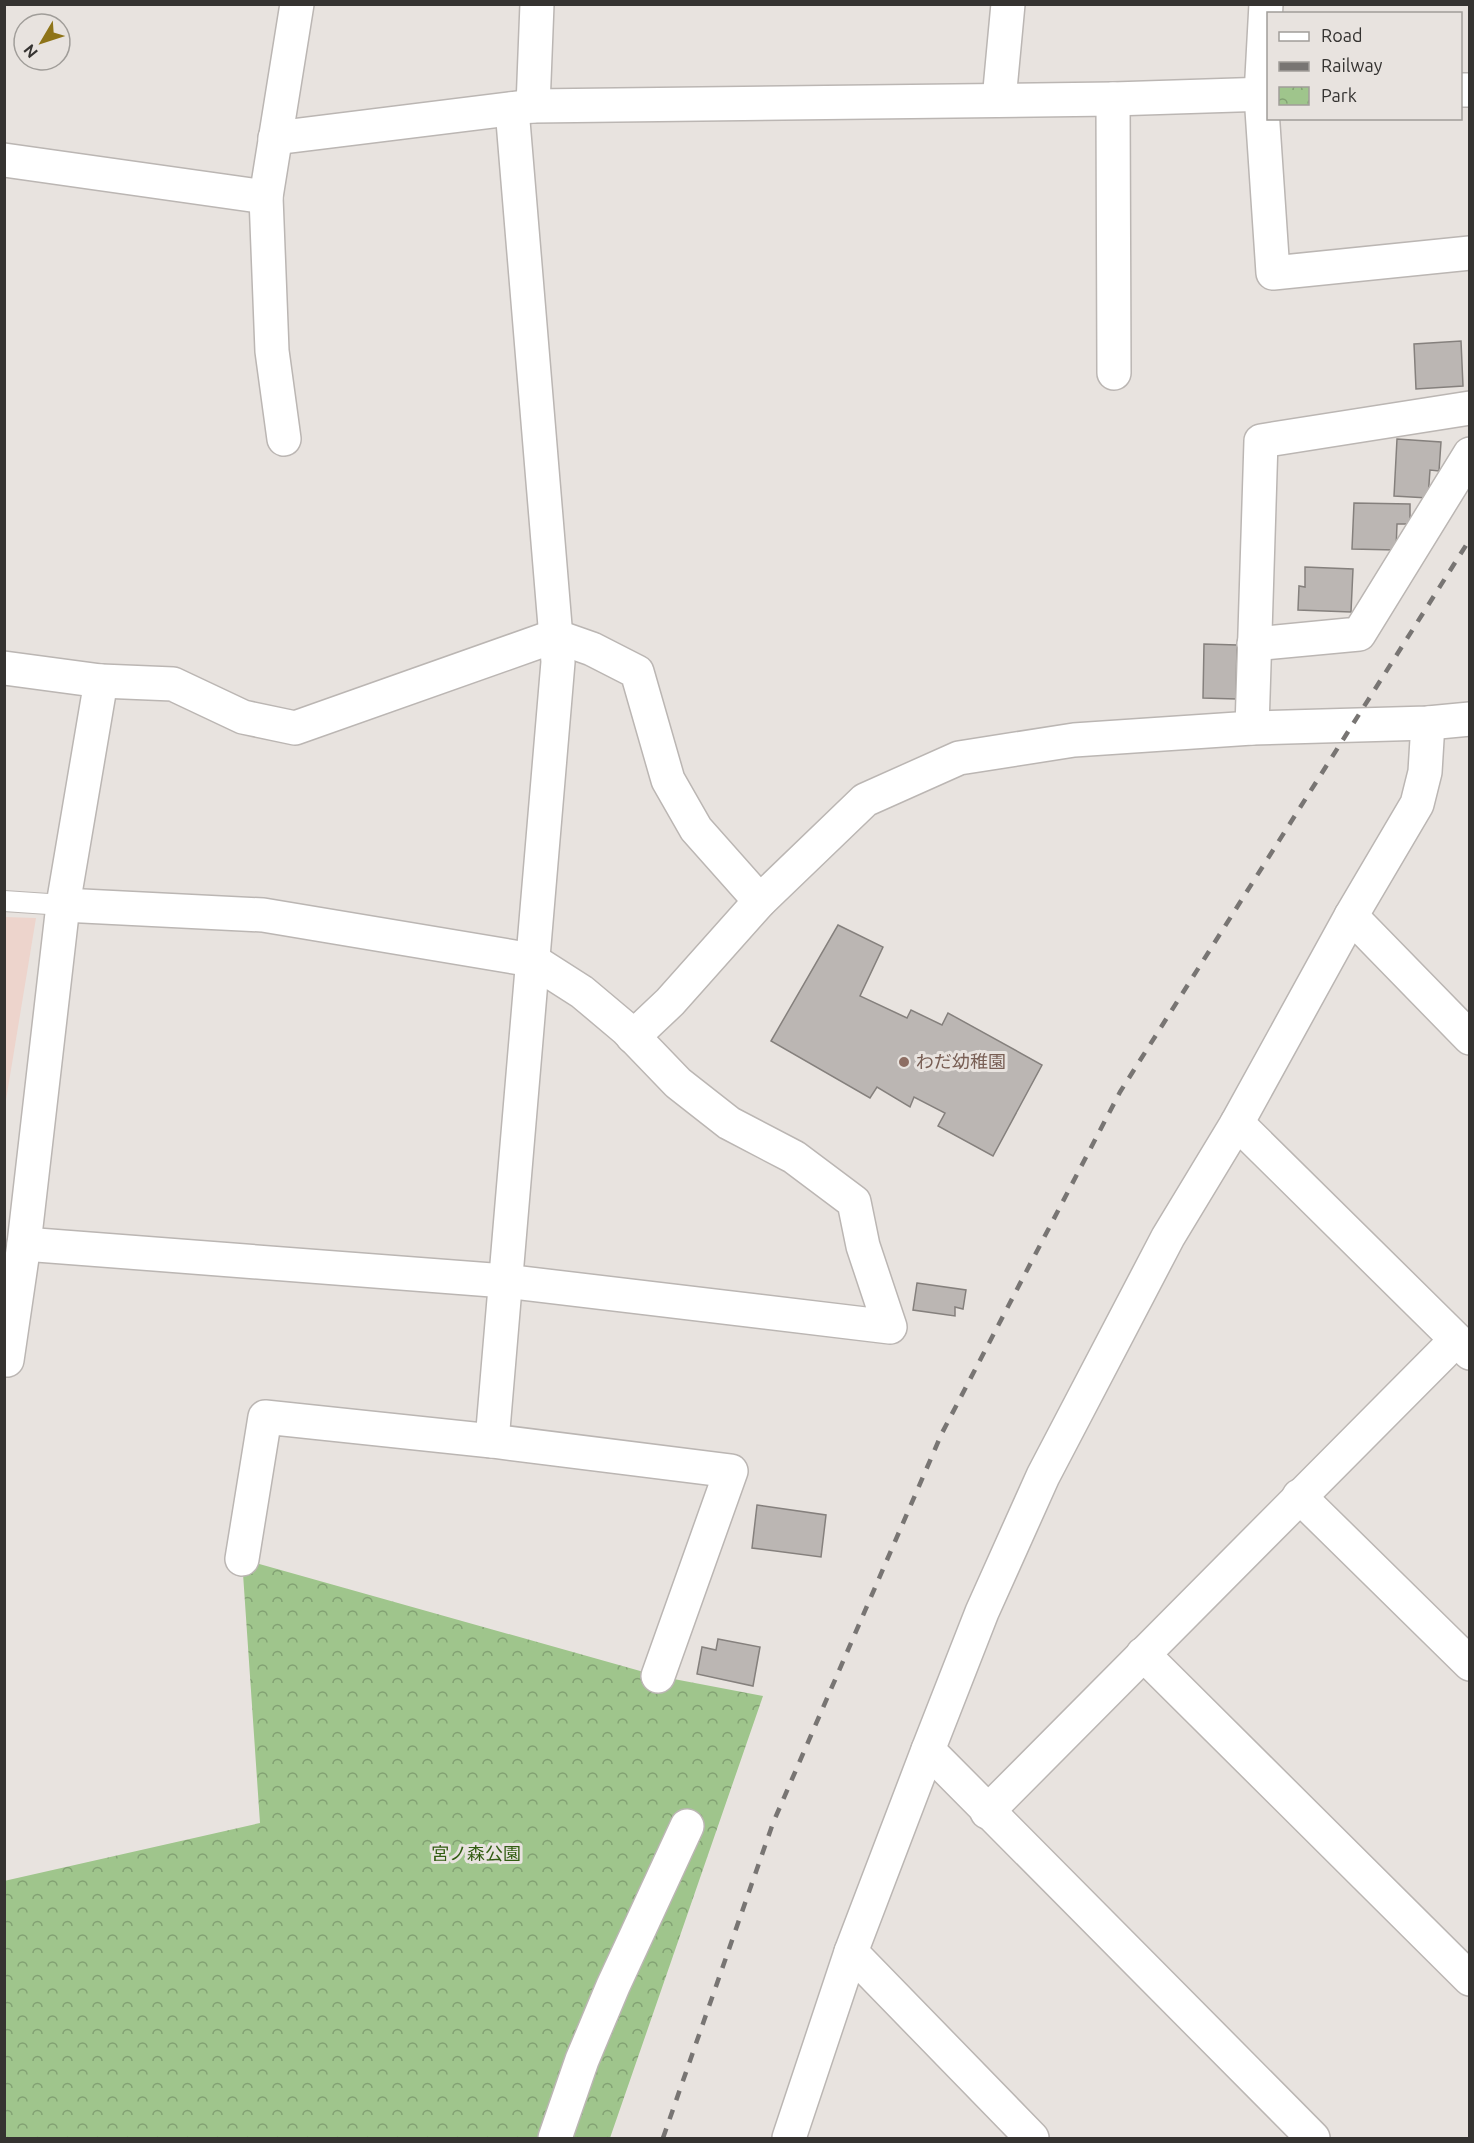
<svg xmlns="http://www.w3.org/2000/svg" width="1474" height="2143" font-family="Ubuntu,'Noto Sans JP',sans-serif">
	<defs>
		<pattern id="park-crowns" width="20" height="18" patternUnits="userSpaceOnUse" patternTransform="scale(1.5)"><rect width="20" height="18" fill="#9fc58c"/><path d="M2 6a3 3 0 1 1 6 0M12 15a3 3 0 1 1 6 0" fill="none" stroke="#82a173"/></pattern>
	</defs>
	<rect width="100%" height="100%" fill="#e8e3df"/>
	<!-- education -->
	<polygon fill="#edd4cc" points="5,917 36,918 5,1106 4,917"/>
	<!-- park -->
	<polygon fill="url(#park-crowns)" points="242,1559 658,1676 763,1696 610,2138 5,2138 4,1881 260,1823"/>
	<!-- building -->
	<g fill="#bbb6b3" stroke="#85807d" stroke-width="1.5">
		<polygon points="1461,341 1463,386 1416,389 1414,344"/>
		<polygon points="1397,439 1441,442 1439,471 1430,470 1428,498 1394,496"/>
		<polygon points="1354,503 1410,504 1410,524 1397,524 1396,550 1352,549"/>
		<polygon points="1305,567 1353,569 1351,612 1298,610 1299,586 1305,587"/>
		<polygon points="1204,644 1237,645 1236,699 1203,698"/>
		<polygon points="838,925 883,947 860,996 907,1018 911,1010 942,1025 948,1013 1042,1065 993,1156 938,1126 945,1113 914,1097 910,1107 877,1087 870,1098 771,1041"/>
		<polygon points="917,1283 966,1290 963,1309 955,1307 955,1316 913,1310"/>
		<polygon points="757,1505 826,1515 821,1557 752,1548"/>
		<polygon points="718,1639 760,1647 753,1686 697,1674 702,1647 716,1650"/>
	</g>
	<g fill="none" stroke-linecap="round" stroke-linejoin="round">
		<!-- lane casing -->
		<g stroke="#bbb6b3" stroke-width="22">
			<polyline id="lane" points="4,901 63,905"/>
		</g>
		<!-- street casing -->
		<g stroke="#bbb6b3" stroke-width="36">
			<g id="street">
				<polyline points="1266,4 1261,95 1273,273 1470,253"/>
				<polyline points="1460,90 1470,90"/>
				<polyline points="1113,99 1114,373"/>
				<polyline points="999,100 1008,4"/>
				<polyline points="533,106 537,4"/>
				<polyline points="275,138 533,106 1113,99 1268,94"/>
				<polyline points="4,160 266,197"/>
				<polyline points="284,439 272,351 266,197 297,4"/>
				<polyline points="1254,644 1359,634 1470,454"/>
				<polyline points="4,668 101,681 63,905 24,1244 7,1360"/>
				<polyline points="101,681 173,684 243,717 295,728 555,636 592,649 637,672 668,780 696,829 760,901"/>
				<polyline points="1252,728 1261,441 1470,408"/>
				<polyline points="1351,916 1470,1038"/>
				<polyline points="633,1037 670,1002 760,901 865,800 959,758 1074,740 1252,728 1428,723 1470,719"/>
				<polyline points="1237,1123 1470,1353"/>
				<polyline points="24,1244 505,1281 890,1327 863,1246 854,1202 794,1157 729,1123 678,1083 626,1029 582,992 532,960 263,915 63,905"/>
				<polyline points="492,1441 731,1471 658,1676"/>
				<polyline points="1299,1496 1470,1664"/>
				<polyline points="242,1559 265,1417 492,1441 558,662 512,109"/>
				<polyline points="1143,1654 1470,1979"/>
				<polyline points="928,1750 1313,2138"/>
				<polyline points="987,1812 1456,1340"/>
				<polyline points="851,1952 1032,2138"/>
				<polyline points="555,2138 582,2060 613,1986 687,1826"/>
				<polyline points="789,2138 851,1952 928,1750 982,1612 1043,1476 1168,1237 1237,1123 1351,916 1417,804 1425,772 1428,723"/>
			</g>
		</g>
		<!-- lane -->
		<use href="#lane" stroke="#fff" stroke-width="20"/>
		<!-- street -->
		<use href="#street" stroke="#fff" stroke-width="33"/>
		<!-- rail -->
		<polyline stroke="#787573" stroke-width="4.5" stroke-dasharray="10 10" stroke-linecap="butt" points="663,2138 773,1823 942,1433 1120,1092 1470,539"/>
	</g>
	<!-- markers -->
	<circle fill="#8d6e63" stroke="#e8e3df" stroke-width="2" cx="904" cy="1062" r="6"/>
	<g text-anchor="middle" stroke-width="6" stroke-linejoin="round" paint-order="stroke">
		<!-- education labels -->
		<g font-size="18" fill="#785e54" stroke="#e8e3df" text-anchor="start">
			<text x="916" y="1068">わだ幼稚園</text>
		</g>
		<!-- park labels -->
		<g font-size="18" fill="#315c11" stroke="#e8e3df">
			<text x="476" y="1860">宮ノ森公園</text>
		</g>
	</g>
	<!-- border -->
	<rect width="1474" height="2143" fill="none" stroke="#353331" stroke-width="12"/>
	<!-- legend -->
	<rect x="1267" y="12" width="195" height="108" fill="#e8e3df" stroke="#a09d99" stroke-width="1.5"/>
	<rect x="1279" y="32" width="30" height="9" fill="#ffffff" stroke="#a09d99" stroke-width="1.5"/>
	<text x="1321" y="42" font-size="18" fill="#353331">Road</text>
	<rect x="1279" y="62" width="30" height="9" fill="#787573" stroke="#a09d99" stroke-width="1.5"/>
	<text x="1321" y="72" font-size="18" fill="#353331">Railway</text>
	<rect x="1279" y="87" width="30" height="18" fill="url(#park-crowns)" stroke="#a09d99" stroke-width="1.5"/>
	<text x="1321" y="102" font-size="18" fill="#353331">Park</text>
	<!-- north arrow -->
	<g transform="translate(42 42) rotate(231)"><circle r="28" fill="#e8e3df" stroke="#a09d99" stroke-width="1.5"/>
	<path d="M0-4.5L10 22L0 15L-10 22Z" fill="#8e7419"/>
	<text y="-9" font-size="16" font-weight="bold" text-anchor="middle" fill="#353331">N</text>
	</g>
</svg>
